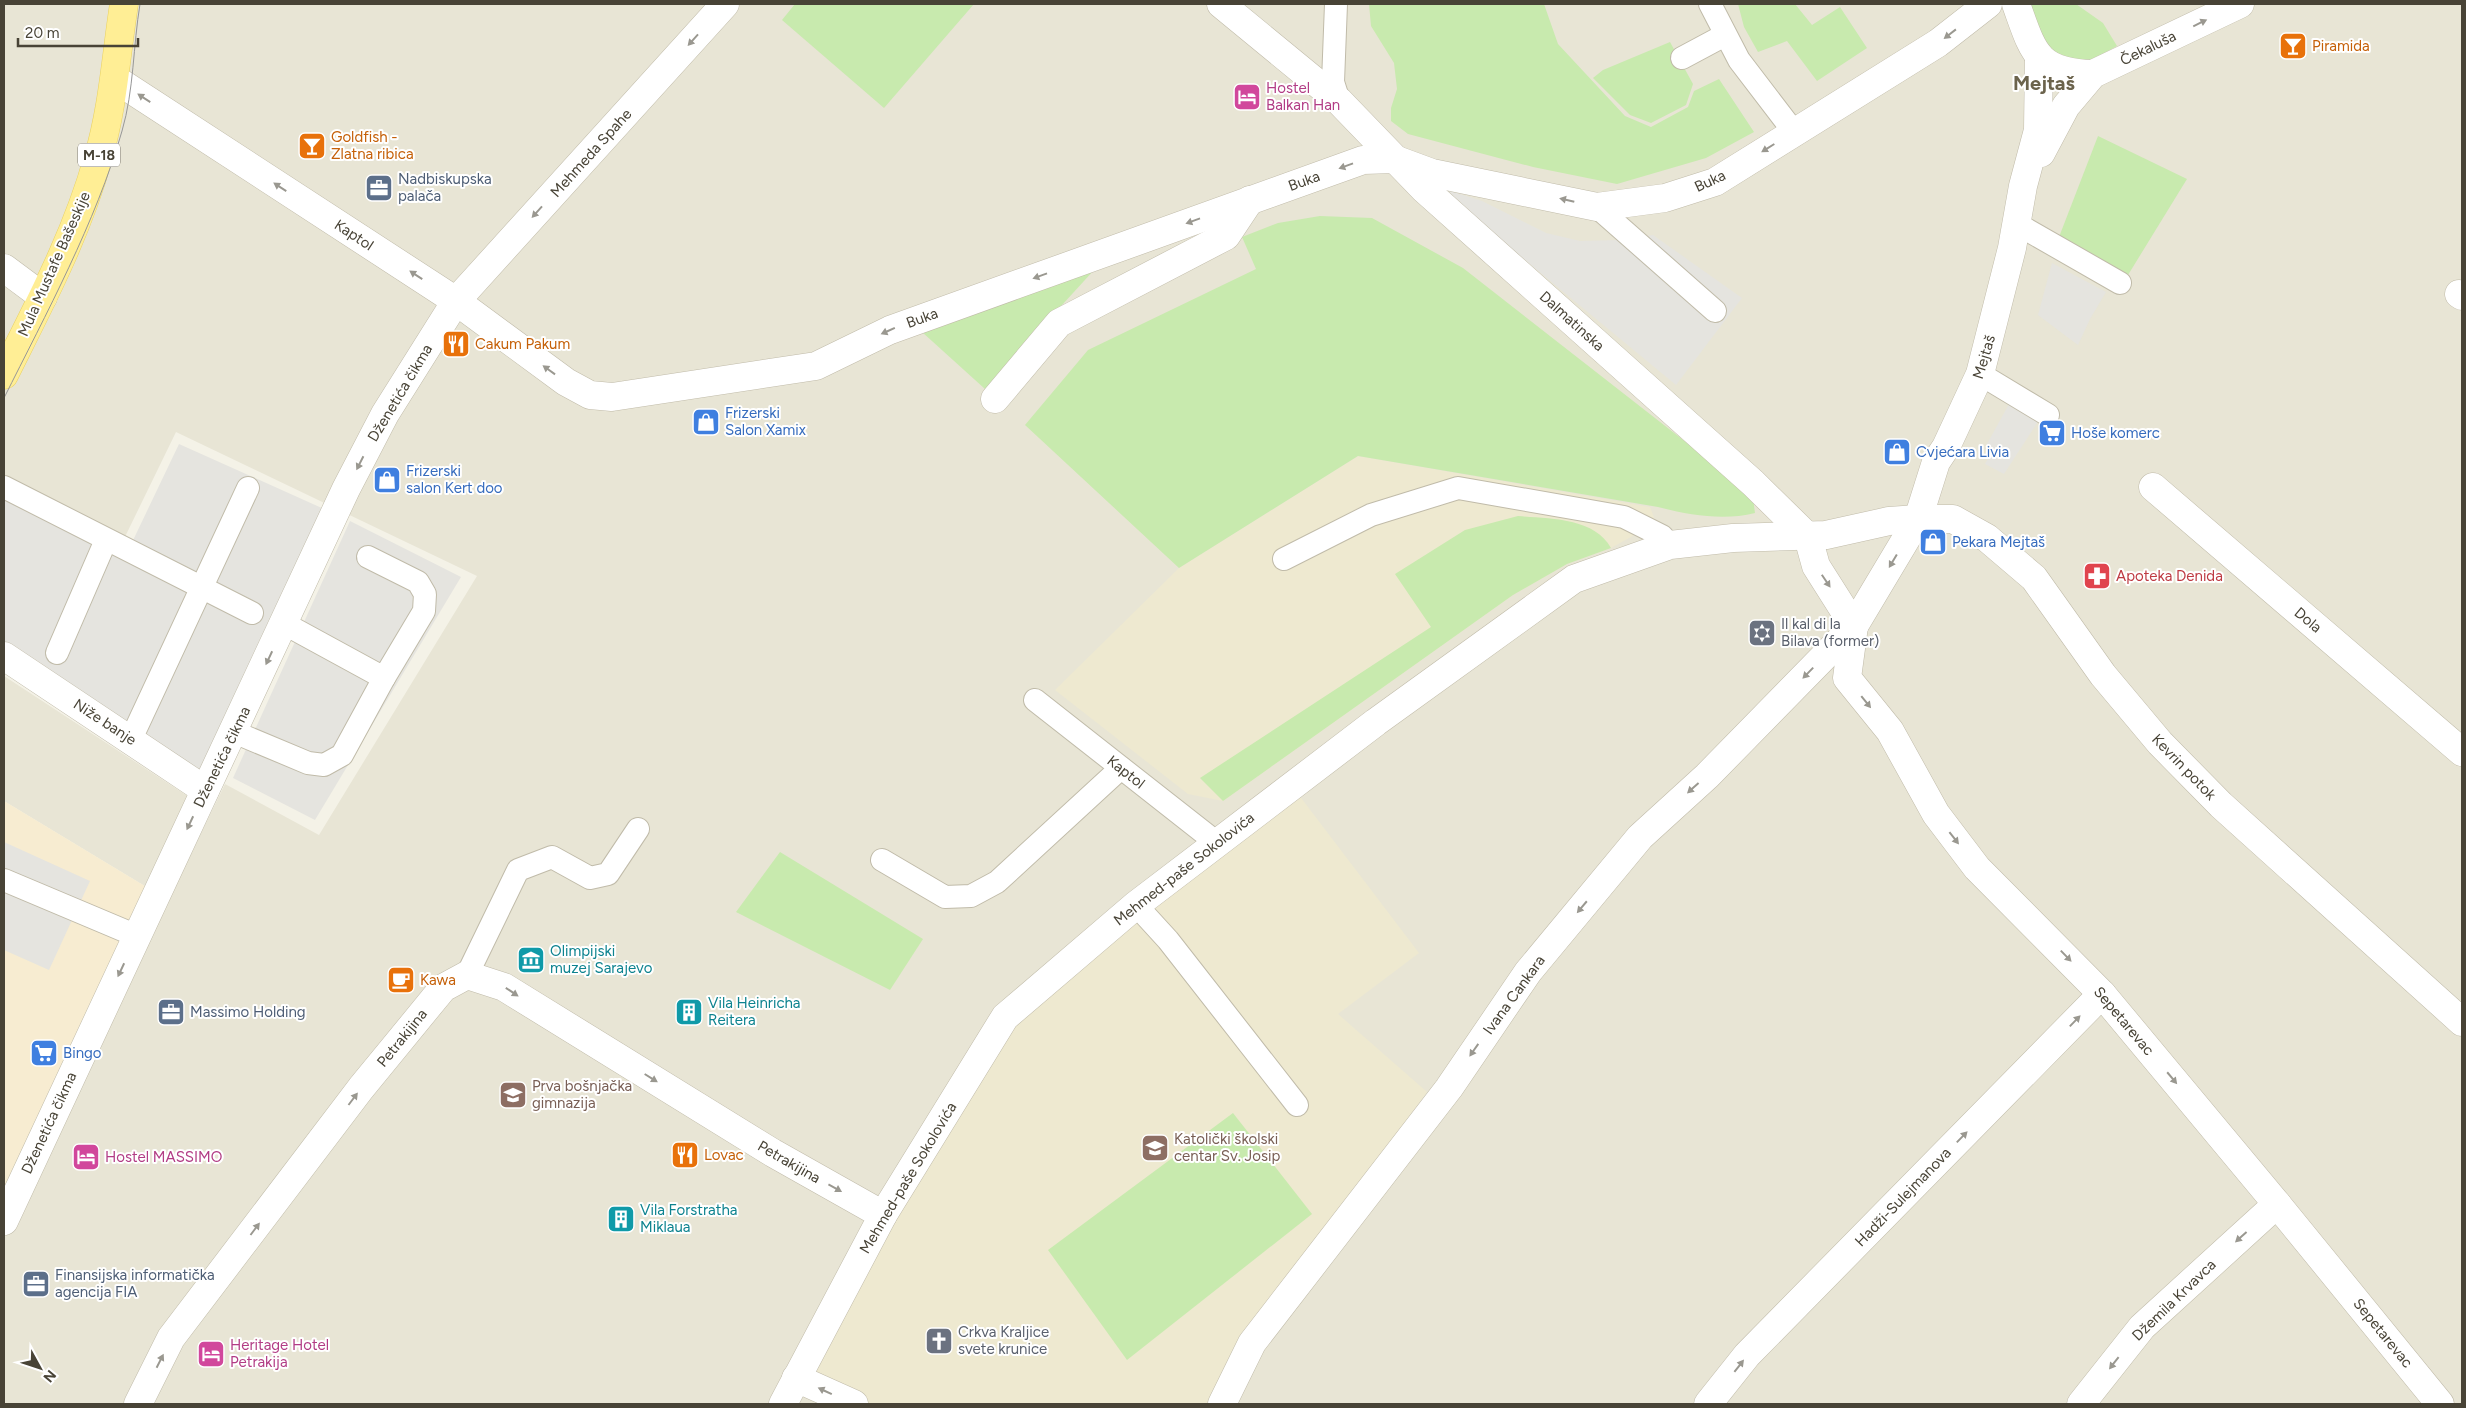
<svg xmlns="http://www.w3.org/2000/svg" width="2466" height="1408" font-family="Figtree,sans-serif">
	<rect width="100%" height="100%" fill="#f4f2e7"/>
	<!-- residential -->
	<g fill="#e8e5d5">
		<polygon points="4,4 2462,4 2462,1404 4,1404 4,1239 225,784 319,835 477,576 176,432 122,543 4,480"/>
		<polygon points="4,676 195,801 153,891 4,801"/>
	</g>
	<!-- commercial -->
	<polygon fill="#f7ecd1" points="4,801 153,891 4,1200"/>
	<!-- education -->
	<g fill="#eee9d0">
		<polygon points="1358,456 1650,507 1656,523 1611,548 1567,564 1513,595 1223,801 1188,794 1055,690 1179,568"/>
		<polygon points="1292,786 1419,953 1338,1014 1427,1092 1248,1338 1214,1404 854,1404 796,1378 1005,1017"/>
	</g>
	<!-- green -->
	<g fill="#c8eaae">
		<polygon points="795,4 974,4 884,108 782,20"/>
		<polygon points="1369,4 1544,4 1558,44 1625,116 1651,127 1688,107 1694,91 1719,79 1754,132 1706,158 1617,184 1533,167 1408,134 1391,121 1391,108 1397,89 1394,63 1371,26"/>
		<polygon points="1738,4 1795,4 1812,25 1840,7 1867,48 1817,81 1787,41 1758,52 1744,27"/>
		<polygon points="2028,4 2076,4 2103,23 2117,46 2086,63 2069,61 2049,50"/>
		<polygon points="1670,42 1693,84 1686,105 1651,123 1630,115 1593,78 1603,70"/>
		<polygon points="2098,136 2187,179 2128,275 2059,237"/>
		<path d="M1320,216L1372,218L1463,268L1719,468L1753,498L1755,513C1723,521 1689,515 1658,507L1358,456L1179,568L1025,425L1088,350L1256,269L1242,237L1278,223Z"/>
		<polygon points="1095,269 985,389 922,332"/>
		<path d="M1518,516C1549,519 1594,517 1611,548L1567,564L1513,595L1223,801L1200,778L1431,627L1395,574L1465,530Z"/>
		<polygon points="780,852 923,939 890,990 736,912"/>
		<polygon points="1233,1113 1312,1214 1127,1360 1048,1250"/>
	</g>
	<!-- parking -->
	<g fill="#e5e4df">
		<polygon points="1447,190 1482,201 1546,233 1580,241 1618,240 1653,235 1742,298 1676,385 1502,241"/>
		<polygon points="2052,263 2106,292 2090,319 2078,345 2038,315"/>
		<polygon points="2009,404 2039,420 2004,474 1985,464 1991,453 1987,444"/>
		<polygon points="179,444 324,509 201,777 4,641 4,492 126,555"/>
		<polygon points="350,521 461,577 315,820 233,778"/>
		<polygon points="4,842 90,881 49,970 4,950"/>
	</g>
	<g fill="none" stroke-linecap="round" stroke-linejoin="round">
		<!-- service casing -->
		<g stroke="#c0bba9" stroke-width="24">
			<g id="service">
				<polyline points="1336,4 1333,82 1339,101"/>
				<polyline points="1710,4 1739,60 1794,132"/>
				<polyline points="1682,58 1725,35"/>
				<polyline points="1597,207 1715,311"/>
				<polyline points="2017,224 2120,283"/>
				<polyline points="1980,374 2048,415"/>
				<polyline points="4,487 252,613"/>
				<polyline points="1284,559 1371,515 1458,488 1624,517 1662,536 1670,545"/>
				<polyline points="285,624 384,678 424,611 425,594 418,582 368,557"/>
				<polyline points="57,653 106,540"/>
				<polyline points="1035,700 1217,843"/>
				<polyline points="234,732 308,763 324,765 342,755 384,678"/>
				<polyline points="131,739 248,488"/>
				<polyline points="882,860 945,897 971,896 997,882 1121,768"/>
				<polyline points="4,880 137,936"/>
				<polyline points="1136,905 1168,940 1297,1105"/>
				<polyline points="467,975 518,870 552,857 590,878 608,874 638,829"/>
			</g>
		</g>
		<!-- minor casing -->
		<g stroke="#c0bba9" stroke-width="29">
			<g id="minor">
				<polyline points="1221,4 1339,101 1424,189 1753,483 1808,537"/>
				<path d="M2016,4C2033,51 2036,73 2093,74"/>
				<polyline points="115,79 456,301 566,382 590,395 612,397 816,366 890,330 1363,160 1394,159 1432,173 1597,207 1665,198 1715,182 1938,43 1988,4"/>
				<polyline points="2041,153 2066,106 2093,74 2240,4"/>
				<polyline points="4,268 43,297"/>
				<polyline points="2459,294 2462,296"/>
				<polyline points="995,399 1059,323 1226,236 1250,200"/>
				<polyline points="2153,487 2462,752"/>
				<polyline points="1808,537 1816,566 1854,626"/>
				<polyline points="1854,626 1847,678 1890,731 1936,814 1977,868 2102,994 2277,1204 2440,1404"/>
				<polyline points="4,656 205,790"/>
				<polyline points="883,1215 1005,1017 1136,905 1376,722 1574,579 1670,545 1733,538 1826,535 1889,521 1918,519 1953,519 1987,538 2034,578 2103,675 2160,743 2221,805 2462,1022"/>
				<polyline points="4,1221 346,489 385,414 456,301 725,4"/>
				<polyline points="796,1378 854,1404"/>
				<polyline points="1222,1404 1252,1343 1449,1088 1528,972 1640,837 1707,776 1854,626 1918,519 1936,462 1946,447 1980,374 2012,248 2023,186 2038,130 2039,56"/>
				<polyline points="1708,1404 1747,1355 2102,994"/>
				<polyline points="2081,1404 2142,1327 2277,1204"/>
			</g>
		</g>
		<!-- tertiary casing -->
		<g stroke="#c0bba9" stroke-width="29">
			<polyline id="tertiary" points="138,1404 171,1338 361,1088 443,988 467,975 504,987 773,1153 883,1215 783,1404"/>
		</g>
		<!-- primary casing -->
		<g stroke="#e9d160" stroke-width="29">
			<path id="primary" d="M4,375C39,305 77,234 98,158C113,108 116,55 124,4"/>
		</g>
		<!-- service -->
		<use href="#service" stroke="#fff" stroke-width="22"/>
		<!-- minor -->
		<use href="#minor" stroke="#fff" stroke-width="28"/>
		<!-- tertiary -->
		<use href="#tertiary" stroke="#fff" stroke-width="28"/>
		<!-- primary -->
		<use href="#primary" stroke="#ffee95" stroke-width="28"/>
		<!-- tram -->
		<path stroke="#979797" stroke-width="1" d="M4,398C46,314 96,222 122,131C134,90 133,46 140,4"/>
	</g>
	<!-- one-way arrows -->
	<defs><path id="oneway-solid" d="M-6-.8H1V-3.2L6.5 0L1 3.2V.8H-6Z" transform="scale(1.25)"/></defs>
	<g fill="#9a9890">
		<use href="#oneway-solid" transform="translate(2200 23) rotate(-26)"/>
		<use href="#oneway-solid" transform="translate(1950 34) rotate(142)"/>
		<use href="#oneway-solid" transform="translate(693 40) rotate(132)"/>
		<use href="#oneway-solid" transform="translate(144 98) rotate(-147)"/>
		<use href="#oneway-solid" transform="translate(1768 148) rotate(148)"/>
		<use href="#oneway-solid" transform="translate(1346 166) rotate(160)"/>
		<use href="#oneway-solid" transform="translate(280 187) rotate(-147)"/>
		<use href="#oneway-solid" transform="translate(1567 200) rotate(-167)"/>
		<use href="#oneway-solid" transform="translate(537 212) rotate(132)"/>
		<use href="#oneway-solid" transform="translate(1193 221) rotate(160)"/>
		<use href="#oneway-solid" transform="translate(416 275) rotate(-147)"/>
		<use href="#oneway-solid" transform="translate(1040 276) rotate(160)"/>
		<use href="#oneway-solid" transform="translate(888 331) rotate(156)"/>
		<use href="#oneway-solid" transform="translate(549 370) rotate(-144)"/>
		<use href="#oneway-solid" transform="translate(360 463) rotate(117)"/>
		<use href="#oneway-solid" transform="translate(1893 561) rotate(121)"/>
		<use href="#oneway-solid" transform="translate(1826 581) rotate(56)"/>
		<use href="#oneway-solid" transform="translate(269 658) rotate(115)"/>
		<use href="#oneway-solid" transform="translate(1808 673) rotate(134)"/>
		<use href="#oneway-solid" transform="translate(1866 702) rotate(51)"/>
		<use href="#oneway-solid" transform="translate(1693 788) rotate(138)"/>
		<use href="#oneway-solid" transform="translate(190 823) rotate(115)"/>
		<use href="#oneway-solid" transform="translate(1954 838) rotate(52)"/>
		<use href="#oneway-solid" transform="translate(1582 907) rotate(130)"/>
		<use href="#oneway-solid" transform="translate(2066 956) rotate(46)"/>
		<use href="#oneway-solid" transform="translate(121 970) rotate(115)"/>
		<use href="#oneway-solid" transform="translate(512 992) rotate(34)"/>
		<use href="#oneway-solid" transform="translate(2075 1021) rotate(-46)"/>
		<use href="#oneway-solid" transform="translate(1474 1050) rotate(125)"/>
		<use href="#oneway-solid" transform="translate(651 1078) rotate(32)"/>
		<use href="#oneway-solid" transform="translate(2172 1078) rotate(50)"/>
		<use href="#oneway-solid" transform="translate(353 1099) rotate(-53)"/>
		<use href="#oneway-solid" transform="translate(1962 1137) rotate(-46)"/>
		<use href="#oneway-solid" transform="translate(835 1188) rotate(29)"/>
		<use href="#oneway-solid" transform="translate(255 1229) rotate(-53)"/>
		<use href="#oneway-solid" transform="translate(2241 1237) rotate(138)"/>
		<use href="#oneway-solid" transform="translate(160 1361) rotate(-63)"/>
		<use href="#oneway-solid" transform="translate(2114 1363) rotate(128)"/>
		<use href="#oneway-solid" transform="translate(1739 1366) rotate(-52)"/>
		<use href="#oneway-solid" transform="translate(825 1391) rotate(-155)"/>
	</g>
	<!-- icons -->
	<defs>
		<g id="bar-square" transform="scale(1.4375)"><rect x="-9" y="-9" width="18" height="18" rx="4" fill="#e8710a" stroke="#fff"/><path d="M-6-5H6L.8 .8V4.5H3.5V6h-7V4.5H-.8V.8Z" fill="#fff"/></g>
		<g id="hotel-square" transform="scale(1.4375)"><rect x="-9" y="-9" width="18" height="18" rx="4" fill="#d1479c" stroke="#fff"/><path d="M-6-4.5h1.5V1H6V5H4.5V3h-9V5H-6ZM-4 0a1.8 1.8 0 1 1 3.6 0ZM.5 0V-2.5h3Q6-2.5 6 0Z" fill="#fff"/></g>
		<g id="office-square" transform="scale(1.4375)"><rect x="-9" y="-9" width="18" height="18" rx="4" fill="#5c6f8a" stroke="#fff"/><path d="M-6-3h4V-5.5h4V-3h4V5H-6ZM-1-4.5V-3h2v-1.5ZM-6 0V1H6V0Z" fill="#fff"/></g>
		<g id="restaurant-square" transform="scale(1.4375)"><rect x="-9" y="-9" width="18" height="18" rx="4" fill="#e8710a" stroke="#fff"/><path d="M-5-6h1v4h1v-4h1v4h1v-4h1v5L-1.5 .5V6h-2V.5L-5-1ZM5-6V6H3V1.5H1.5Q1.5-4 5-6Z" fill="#fff"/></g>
		<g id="shop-square" transform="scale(1.4375)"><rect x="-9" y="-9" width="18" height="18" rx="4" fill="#3f7fe0" stroke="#fff"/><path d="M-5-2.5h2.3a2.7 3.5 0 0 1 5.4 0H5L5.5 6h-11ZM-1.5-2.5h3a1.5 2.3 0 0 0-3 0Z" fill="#fff"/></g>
		<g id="supermarket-square" transform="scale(1.4375)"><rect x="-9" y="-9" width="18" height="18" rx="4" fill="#3f7fe0" stroke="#fff"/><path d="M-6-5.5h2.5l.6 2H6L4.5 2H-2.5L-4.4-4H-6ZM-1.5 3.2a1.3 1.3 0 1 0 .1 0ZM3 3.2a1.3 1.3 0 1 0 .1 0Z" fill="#fff"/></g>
		<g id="pharmacy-square" transform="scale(1.4375)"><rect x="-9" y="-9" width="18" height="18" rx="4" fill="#e0444e" stroke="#fff"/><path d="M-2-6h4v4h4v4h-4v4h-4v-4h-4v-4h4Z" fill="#fff"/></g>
		<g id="synagogue-square" transform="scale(1.4375)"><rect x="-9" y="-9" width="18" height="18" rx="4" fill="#6b7280" stroke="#fff"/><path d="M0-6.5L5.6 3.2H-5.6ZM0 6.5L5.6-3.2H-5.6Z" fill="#fff"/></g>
		<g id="museum-square" transform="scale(1.4375)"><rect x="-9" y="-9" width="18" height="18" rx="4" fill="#0f9aa8" stroke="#fff"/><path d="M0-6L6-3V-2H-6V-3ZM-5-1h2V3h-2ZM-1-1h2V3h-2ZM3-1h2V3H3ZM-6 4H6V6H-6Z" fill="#fff"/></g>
		<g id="cafe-square" transform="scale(1.4375)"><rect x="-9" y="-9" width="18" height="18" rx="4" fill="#e8710a" stroke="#fff"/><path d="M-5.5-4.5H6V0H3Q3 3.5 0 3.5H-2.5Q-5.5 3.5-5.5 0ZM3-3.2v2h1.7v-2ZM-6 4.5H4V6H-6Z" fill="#fff"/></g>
		<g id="building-square" transform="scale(1.4375)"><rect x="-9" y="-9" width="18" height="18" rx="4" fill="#0f9aa8" stroke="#fff"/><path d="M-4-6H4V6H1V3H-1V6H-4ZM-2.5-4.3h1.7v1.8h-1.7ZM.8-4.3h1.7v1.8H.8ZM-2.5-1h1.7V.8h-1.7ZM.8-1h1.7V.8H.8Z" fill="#fff"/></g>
		<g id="school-square" transform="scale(1.4375)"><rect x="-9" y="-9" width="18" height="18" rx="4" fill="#8d6e63" stroke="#fff"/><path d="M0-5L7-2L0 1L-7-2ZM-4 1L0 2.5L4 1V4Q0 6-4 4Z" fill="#fff"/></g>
		<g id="church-square" transform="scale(1.4375)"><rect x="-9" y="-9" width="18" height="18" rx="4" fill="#6b7280" stroke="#fff"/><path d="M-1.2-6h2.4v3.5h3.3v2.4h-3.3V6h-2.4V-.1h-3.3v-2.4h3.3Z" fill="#fff"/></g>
	</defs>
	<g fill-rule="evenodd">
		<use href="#bar-square" x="2293" y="46"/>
		<use href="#hotel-square" x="1247" y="97"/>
		<use href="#bar-square" x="312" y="146"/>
		<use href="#office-square" x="379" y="188"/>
		<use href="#restaurant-square" x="456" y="344"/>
		<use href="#shop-square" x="706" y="422"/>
		<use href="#supermarket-square" x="2052" y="433"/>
		<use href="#shop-square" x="1897" y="452"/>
		<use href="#shop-square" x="387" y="480"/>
		<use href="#shop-square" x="1933" y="542"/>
		<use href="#pharmacy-square" x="2097" y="576"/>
		<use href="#synagogue-square" x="1762" y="633"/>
		<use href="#museum-square" x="531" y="960"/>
		<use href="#cafe-square" x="401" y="980"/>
		<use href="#office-square" x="171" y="1012"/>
		<use href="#building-square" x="689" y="1012"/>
		<use href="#supermarket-square" x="44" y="1053"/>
		<use href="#school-square" x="513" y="1095"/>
		<use href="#school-square" x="1155" y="1148"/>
		<use href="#restaurant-square" x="685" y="1155"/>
		<use href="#hotel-square" x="86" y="1157"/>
		<use href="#building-square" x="621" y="1219"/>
		<use href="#office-square" x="36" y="1284"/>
		<use href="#church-square" x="939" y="1341"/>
		<use href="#hotel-square" x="211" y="1354"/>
	</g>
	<g text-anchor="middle" stroke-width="4" stroke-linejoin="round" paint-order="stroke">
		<!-- shield labels -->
		<rect fill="#fff" stroke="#7f7b72" stroke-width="1" x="78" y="143.5" width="42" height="23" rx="4"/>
		<g font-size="14" font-weight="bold" fill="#484336">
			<text x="99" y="160">M-18</text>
		</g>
		<!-- food labels -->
		<g font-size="15" fill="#c56008" stroke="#fff" text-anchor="start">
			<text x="2312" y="51">Piramida</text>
			<text x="331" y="142">Goldfish -<tspan x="331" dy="17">Zlatna ribica</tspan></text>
			<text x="475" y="349">Cakum Pakum</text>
			<text x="420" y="985">Kawa</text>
			<text x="704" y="1160">Lovac</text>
		</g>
		<!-- street labels -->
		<g font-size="15" fill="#484336" stroke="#fff">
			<text transform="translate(2148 48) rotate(-26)" y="5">Čekaluša</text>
			<text transform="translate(591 153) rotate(-48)" y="5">Mehmeda Spahe</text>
			<text transform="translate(1304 181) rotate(-20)" y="5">Buka</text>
			<text transform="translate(1710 181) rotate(-25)" y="5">Buka</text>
			<text transform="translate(354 235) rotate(33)" y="5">Kaptol</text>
			<text transform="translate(54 264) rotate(-66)" y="5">Mula Mustafe Bašeskije</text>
			<text transform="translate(922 318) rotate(-20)" y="5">Buka</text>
			<text transform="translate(1572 321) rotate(42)" y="5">Dalmatinska</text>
			<text transform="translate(1984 357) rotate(-73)" y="5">Mejtaš</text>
			<text transform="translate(400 393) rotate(-59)" y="5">Dženetića čikma</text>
			<text transform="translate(2308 620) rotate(40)" y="5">Dola</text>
			<text transform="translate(105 722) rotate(33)" y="5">Niže banje</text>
			<text transform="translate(222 757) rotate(-64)" y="5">Dženetića čikma</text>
			<text transform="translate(2184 767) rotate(46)" y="5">Kevrin potok</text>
			<text transform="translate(1126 772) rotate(38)" y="5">Kaptol</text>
			<text transform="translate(1184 869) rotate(-38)" y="5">Mehmed-paše Sokolovića</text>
			<text transform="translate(1514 995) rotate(-54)" y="5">Ivana Cankara</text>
			<text transform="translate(2124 1021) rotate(50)" y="5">Sepetarevac</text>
			<text transform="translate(402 1038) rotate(-51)" y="5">Petrakijina</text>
			<text transform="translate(49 1123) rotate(-65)" y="5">Dženetića čikma</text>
			<text transform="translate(789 1162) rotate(30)" y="5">Petrakijina</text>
			<text transform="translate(908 1178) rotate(-59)" y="5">Mehmed-paše Sokolovića</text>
			<text transform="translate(1903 1197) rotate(-46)" y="5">Hadži-Sulejmanova</text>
			<text transform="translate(2174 1300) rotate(-44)" y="5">Džemila Krvavca</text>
			<text transform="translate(2383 1333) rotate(51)" y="5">Sepetarevac</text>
		</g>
		<!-- hotel labels -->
		<g font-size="15" fill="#b23c85" stroke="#fff" text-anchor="start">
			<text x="1266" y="93">Hostel<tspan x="1266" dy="17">Balkan Han</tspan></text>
			<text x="105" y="1162">Hostel MASSIMO</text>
			<text x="230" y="1350">Heritage Hotel<tspan x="230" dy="17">Petrakija</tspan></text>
		</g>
		<!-- service labels -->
		<g font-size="15" fill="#4e5e75" stroke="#fff" text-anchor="start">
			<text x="398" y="184">Nadbiskupska<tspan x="398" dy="17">palača</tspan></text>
			<text x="190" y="1017">Massimo Holding</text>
			<text x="55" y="1280">Finansijska informatička<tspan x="55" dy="17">agencija FIA</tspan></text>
		</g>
		<!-- shop labels -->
		<g font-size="15" fill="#366cbe" stroke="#fff" text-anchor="start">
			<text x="725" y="418">Frizerski<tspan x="725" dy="17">Salon Xamix</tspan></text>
			<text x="2071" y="438">Hoše komerc</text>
			<text x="1916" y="457">Cvjećara Livia</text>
			<text x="406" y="476">Frizerski<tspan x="406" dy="17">salon Kert doo</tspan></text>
			<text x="1952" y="547">Pekara Mejtaš</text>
			<text x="63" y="1058">Bingo</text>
		</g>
		<!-- health labels -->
		<g font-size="15" fill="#be3a42" stroke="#fff" text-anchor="start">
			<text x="2116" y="581">Apoteka Denida</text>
		</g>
		<!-- worship labels -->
		<g font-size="15" fill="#5b616d" stroke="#fff" text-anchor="start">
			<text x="1781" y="629">Il kal di la<tspan x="1781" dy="17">Bilava (former)</tspan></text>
			<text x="958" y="1337">Crkva Kraljice<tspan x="958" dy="17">svete krunice</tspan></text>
		</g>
		<!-- culture labels -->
		<g font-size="15" fill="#0d838f" stroke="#fff" text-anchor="start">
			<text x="550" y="956">Olimpijski<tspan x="550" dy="17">muzej Sarajevo</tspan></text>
			<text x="708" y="1008">Vila Heinricha<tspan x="708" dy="17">Reitera</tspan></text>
			<text x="640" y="1215">Vila Forstratha<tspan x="640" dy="17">Miklaua</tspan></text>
		</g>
		<!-- education labels -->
		<g font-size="15" fill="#785e54" stroke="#fff" text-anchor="start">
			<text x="532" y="1091">Prva bošnjačka<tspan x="532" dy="17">gimnazija</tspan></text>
			<text x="1174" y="1144">Katolički školski<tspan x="1174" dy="17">centar Sv. Josip</tspan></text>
		</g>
		<!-- district labels -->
		<g font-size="20" font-weight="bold" fill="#6b634c" stroke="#fff">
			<text x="2044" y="90">Mejtaš</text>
		</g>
	</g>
	<!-- border -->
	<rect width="2466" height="1408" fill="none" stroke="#484336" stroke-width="10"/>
	<!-- north arrow -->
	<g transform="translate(40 1368) rotate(130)" stroke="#ffffff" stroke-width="4" paint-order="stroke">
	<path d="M0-4L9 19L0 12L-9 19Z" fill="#484336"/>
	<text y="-8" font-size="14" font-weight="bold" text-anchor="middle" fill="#484336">N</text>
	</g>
	<!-- scale -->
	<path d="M18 38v8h120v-8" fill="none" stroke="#484336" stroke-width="2.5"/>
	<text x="25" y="38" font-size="15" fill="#484336" stroke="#ffffff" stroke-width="4" paint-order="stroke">20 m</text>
</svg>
